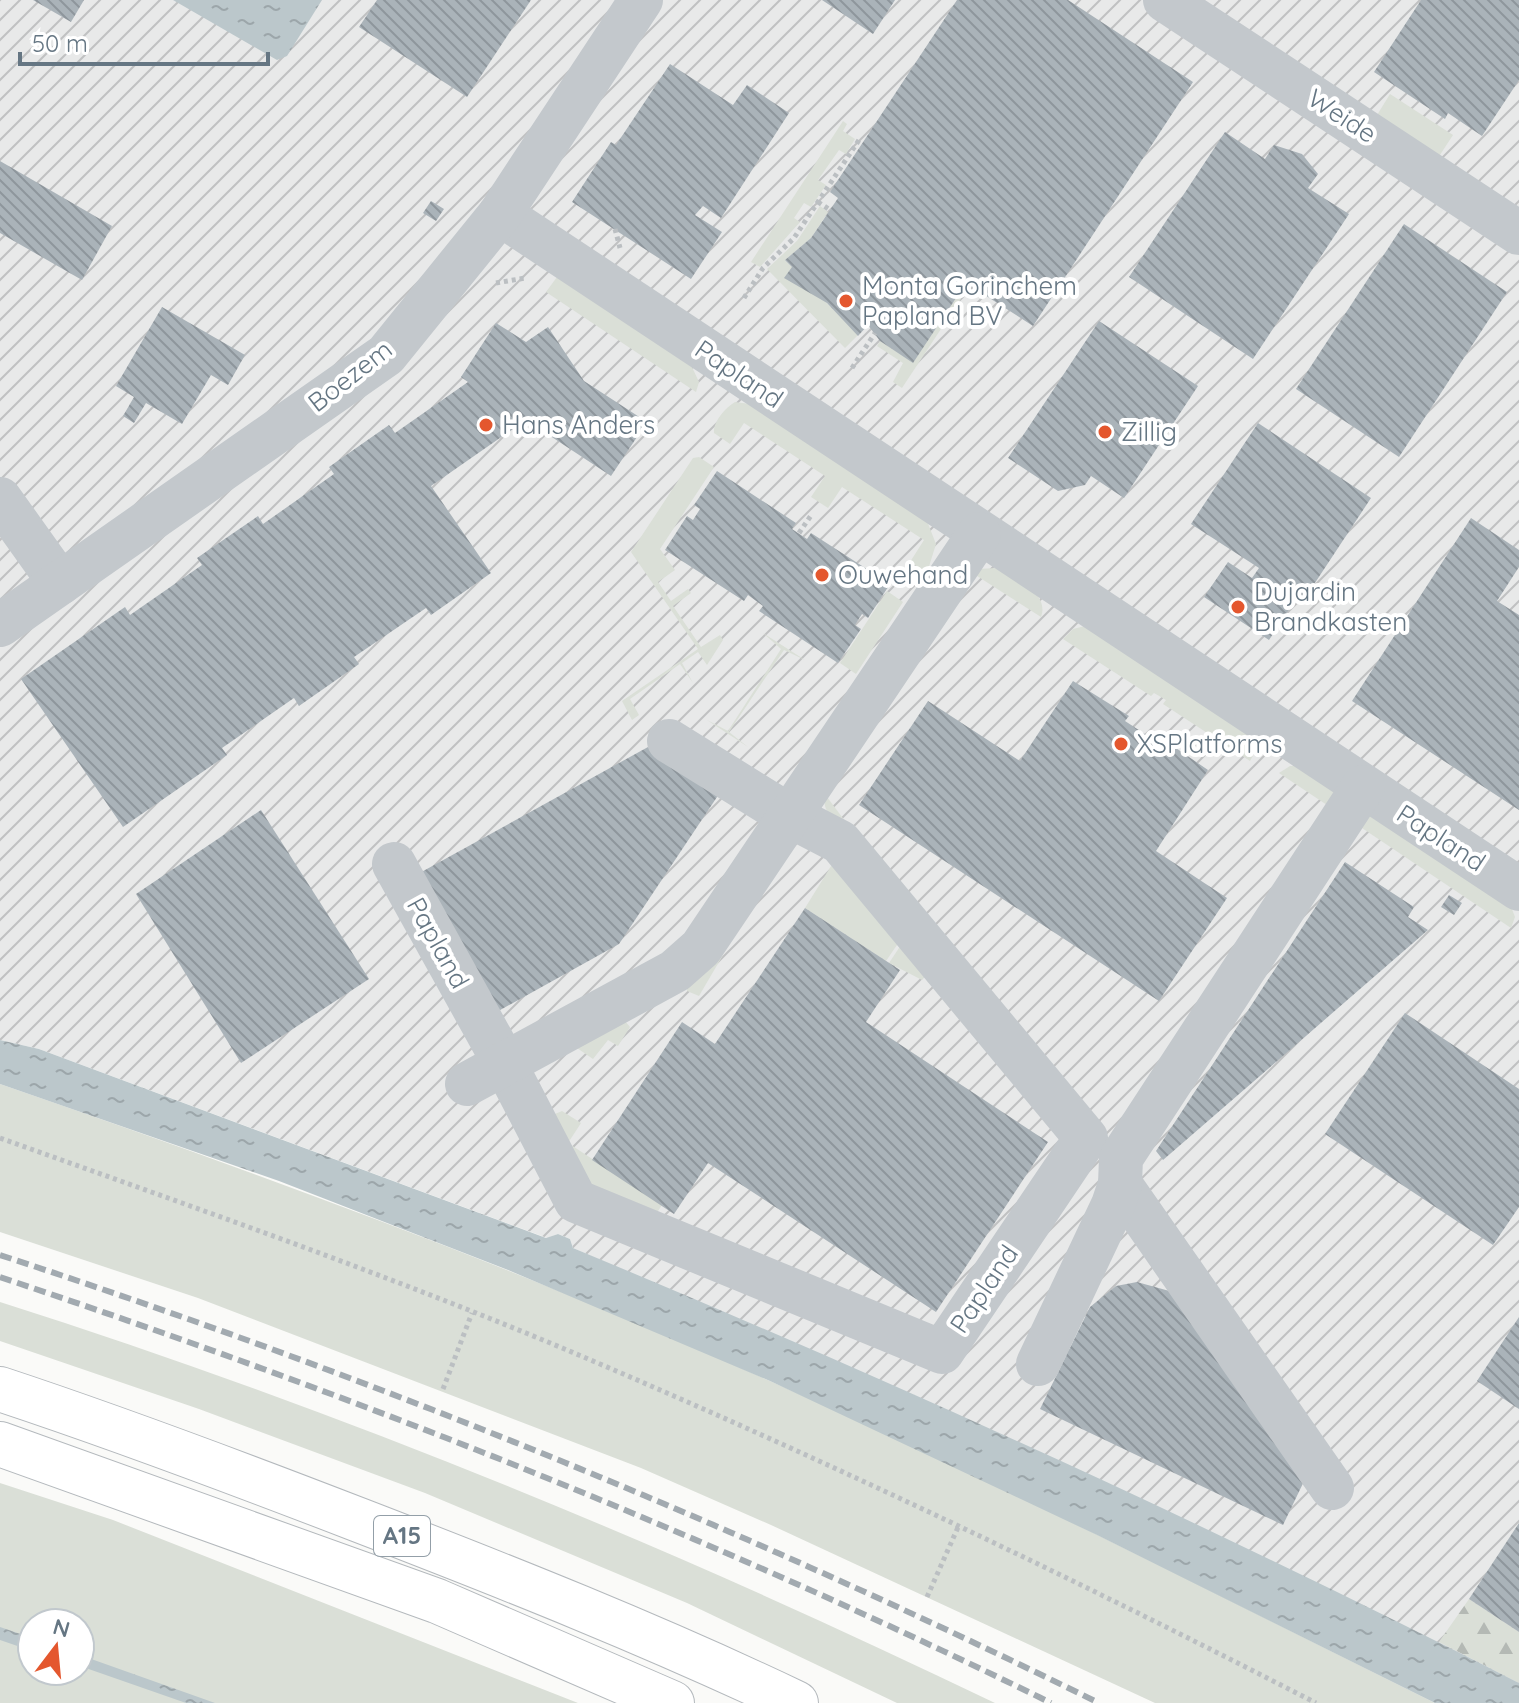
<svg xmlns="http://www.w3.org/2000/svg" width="1519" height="1703" font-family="Quicksand,sans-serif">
	<defs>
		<pattern id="industrial-furrows" width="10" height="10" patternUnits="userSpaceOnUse" patternTransform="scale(2)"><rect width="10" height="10" fill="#e8e9e9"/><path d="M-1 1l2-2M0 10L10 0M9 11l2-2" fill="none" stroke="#c0c1c2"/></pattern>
		<pattern id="forest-firs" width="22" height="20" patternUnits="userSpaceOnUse" patternTransform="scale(2)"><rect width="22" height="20" fill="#dadfd7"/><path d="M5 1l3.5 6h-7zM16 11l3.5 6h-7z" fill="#b4b9b4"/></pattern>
		<pattern id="water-ripples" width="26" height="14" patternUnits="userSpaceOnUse" patternTransform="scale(2)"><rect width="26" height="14" fill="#bbc7cb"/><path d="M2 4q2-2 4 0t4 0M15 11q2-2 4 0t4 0" fill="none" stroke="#9ca6aa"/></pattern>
		<pattern id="building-back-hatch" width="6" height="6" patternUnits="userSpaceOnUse" patternTransform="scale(2)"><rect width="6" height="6" fill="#aab3b9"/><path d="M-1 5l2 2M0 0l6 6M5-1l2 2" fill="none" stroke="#8e969c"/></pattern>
	</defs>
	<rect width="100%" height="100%" fill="#fafaf8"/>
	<!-- industrial -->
	<polygon fill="url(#industrial-furrows)" points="0,0 1519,0 1519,1683 1112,1485 573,1248 570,1239 558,1234 547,1238 39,1049 0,1040"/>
	<!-- green -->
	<g fill="#dadfd7" fill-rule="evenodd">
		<polygon points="1390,94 1453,135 1436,161 1374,120"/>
		<polygon points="843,121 847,124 843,131 855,139 846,154 839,150 818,180 826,185 811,207 804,203 794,218 800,222 760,267 751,262"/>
		<polygon points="820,206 828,212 811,238 785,260 858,335 845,348 767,269 797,241"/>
		<polygon points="557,277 692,367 699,382 696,392 546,292"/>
		<polygon points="966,283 970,285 902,388 893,382 903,363 877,346 880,341 913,362"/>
		<path d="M735,402L750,404L927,521L936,544L927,573L910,562L924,540L842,487L828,508L811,497L825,476L744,423L730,444L714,433C713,422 725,408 735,402Z"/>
		<polygon points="699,457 714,467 660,549 675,570 658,582 671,601 688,589 691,593 673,606 701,647 720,635 723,640 707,665 698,652 682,663 693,683 680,664 630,699 639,715 632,720 622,701 698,649 631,552 693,458"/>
		<path d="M995,568C1015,575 1050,593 1041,617L974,574L827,797L854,833C836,821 819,814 826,790L965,580L979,569Z"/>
		<polygon points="887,591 903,602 856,674 840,663"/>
		<polygon points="1085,626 1253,737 1256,750 1250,761 1163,704 1166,700 1154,693 1151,696 1063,639 1073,629"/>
		<polygon points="763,633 805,660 784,650 729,732 748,747 707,720 728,731 781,649"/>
		<polygon points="1290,766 1296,766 1342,793 1333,809 1279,773"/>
		<polygon points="1366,809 1510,904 1515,917 1511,928 1356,824"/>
		<polygon points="833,863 901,939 886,961 805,908"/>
		<polygon points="903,942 928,972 922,980 889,963"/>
		<polygon points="723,955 699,996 687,991 687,984"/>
		<polygon points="624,1020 630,1027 618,1046 608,1040 593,1059 577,1048"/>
		<path d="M0,1084C260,1174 518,1268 770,1381C995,1481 1215,1593 1435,1703H1155L771,1525L641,1468L198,1298L0,1232Z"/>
		<polygon points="562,1111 581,1123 568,1143 662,1205 654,1217 589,1189 553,1124 555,1114"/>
		<path d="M0,1302C340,1410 674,1548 995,1703H897L687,1603L425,1493L199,1409L0,1341Z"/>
		<path d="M0,1483L113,1520L578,1703H0ZM32,1623H80V1671H32Z"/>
	</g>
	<!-- forest -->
	<polygon fill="url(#forest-firs)" points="1469,1599 1519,1632 1519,1683 1439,1642"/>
	<!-- water -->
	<g fill="url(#water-ripples)">
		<polygon points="173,0 322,0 287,56 277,60"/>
		<path d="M0,1040L39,1049L546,1238L558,1234L570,1239L573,1248C893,1381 1210,1525 1519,1683V1703H1435L1097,1535L770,1381L508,1270L279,1181L0,1084Z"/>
		<polygon points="0,1627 32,1638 32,1651 0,1640"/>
		<polygon points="80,1655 215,1703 186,1703 80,1666"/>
	</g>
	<!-- building -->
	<g fill="url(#building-back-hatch)">
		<polygon points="33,0 84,0 71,22"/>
		<polygon points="377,0 531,0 467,97 359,27"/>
		<polygon points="822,0 895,0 873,34"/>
		<polygon points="957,0 1068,0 1193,82 1033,326 966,283 913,363 880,341 868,325 858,336 827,303 784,278 792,267 785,260 811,238 830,210 838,198 830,192"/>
		<polygon points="1421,0 1519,0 1519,80 1482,136 1448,113 1445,119 1374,72"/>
		<polygon points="670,64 733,105 747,85 789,113 721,218 703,206 695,215 722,232 691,279 572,202 611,142 616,145"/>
		<polygon points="1225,132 1265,159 1274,145 1302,154 1318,174 1308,188 1349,214 1253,359 1129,277"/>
		<polygon points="0,161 112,226 82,280 0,233"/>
		<polygon points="431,201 444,209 436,221 423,213"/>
		<polygon points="1404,224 1507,292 1399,457 1296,389"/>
		<polygon points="162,307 245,355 228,385 211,375 182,424 146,403 134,423 123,416 134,397 116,386"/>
		<polygon points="1099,321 1198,386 1124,498 1091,476 1085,485 1058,491 1008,458"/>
		<polygon points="496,323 526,342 548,327 584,381 647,422 611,476 526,420 431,486 491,573 431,615 426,608 354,657 359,664 299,706 294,698 222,748 227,755 123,827 21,679 125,607 130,615 202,565 197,558 258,516 263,524 334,474 329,467 389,425 395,433 468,382 461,377"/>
		<polygon points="1258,423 1371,498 1305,598 1282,584 1275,593 1292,605 1269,640 1204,597 1228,562 1252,578 1259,568 1191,524"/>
		<polygon points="717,471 796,523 792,529 807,539 811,533 890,584 868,618 862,614 855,625 861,629 838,663 759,611 763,606 748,595 744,601 665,550 687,516 693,520 700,509 694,505"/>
		<polygon points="1471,518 1519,550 1519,567 1497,601 1519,615 1519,810 1352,701"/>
		<polygon points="1073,681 1129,716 1125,721 1151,738 1154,733 1208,770 1156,851 1227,898 1159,1001 859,805 928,701 1020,761"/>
		<polygon points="648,747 719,794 619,944 493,1014 416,875"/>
		<polygon points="261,810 369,979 241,1063 136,894"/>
		<polygon points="1345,862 1414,907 1408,917 1428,930 1163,1160 1156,1151"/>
		<polygon points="1449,895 1462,903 1454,915 1441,907"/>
		<polygon points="805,908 900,970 866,1022 1048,1142 936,1312 708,1163 674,1214 592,1160 682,1022 715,1044"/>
		<polygon points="1405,1013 1519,1089 1519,1207 1493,1245 1325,1134"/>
		<polygon points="1137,1282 1173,1292 1307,1475 1283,1525 1040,1409 1090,1307 1116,1286"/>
		<polygon points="1519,1317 1519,1409 1477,1381"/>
		<polygon points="1519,1523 1519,1632 1469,1599"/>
	</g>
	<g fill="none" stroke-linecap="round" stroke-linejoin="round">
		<!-- highway casing -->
		<g stroke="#b4b9bd" stroke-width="46">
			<g id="highway">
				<path d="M0,1389C121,1429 240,1474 359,1520C507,1577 653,1635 796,1703"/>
				<polyline points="0,1444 437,1601 672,1703"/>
			</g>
		</g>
		<!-- path -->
		<g stroke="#bbbfc2" stroke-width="5" stroke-dasharray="4 4" stroke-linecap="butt">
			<polyline points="818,202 830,210"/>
			<polyline points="615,229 620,248"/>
			<polyline points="496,283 525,278"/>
			<polyline points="1053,295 1059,298"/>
			<polyline points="744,298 763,268 794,238 859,140"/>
			<polyline points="852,368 875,333"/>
			<polyline points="799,533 812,514"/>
			<path d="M0,1138C201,1210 404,1280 600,1364C843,1468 1081,1582 1316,1703"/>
			<polyline points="443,1389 472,1313"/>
			<polyline points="927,1597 959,1525"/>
		</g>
		<!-- minor -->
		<g stroke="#c3c8cc" stroke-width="44">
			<polyline points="1165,0 1519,233"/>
			<polyline points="500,214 1519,889"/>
			<polyline points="0,499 60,583"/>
			<polyline points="0,625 386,355 500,214 641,0"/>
			<polyline points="394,864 505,1064 576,1201 942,1352 1086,1138 840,842 788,815 669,741"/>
			<polyline points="467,1084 675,971 701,948 979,534"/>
			<polyline points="1120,1184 1332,1488"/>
			<polyline points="1038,1364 1113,1205 1120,1184 1121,1158 1363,787"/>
		</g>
		<!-- highway -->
		<use href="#highway" stroke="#fff" stroke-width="44"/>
		<!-- rail -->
		<g stroke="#a2aab0" stroke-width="6" stroke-dasharray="12 6" stroke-linecap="butt">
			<path d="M0,1255C376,1378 744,1528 1099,1703"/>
			<path d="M0,1277C359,1397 712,1536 1051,1703"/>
		</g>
	</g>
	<!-- markers -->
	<g fill="#e4572e" stroke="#fff" stroke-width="3">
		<circle cx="846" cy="301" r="8"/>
		<circle cx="486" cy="425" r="8"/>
		<circle cx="1105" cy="432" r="8"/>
		<circle cx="822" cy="575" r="8"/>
		<circle cx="1238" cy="607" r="8"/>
		<circle cx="1121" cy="744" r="8"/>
	</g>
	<g text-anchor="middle" stroke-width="8" stroke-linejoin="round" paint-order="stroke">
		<!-- shield labels -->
		<rect fill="#fff" stroke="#939fa8" stroke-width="2" x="374" y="1516" width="56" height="40" rx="6"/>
		<g font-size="24" font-weight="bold" fill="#657683">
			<text x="402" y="1544">A15</text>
		</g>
		<!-- street labels -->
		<g font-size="26" fill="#657683" stroke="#fff">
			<text transform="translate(1342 116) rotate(33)" y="9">Weide</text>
			<text transform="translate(739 374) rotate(34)" y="9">Papland</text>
			<text transform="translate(350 376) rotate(-38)" y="9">Boezem</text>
			<text transform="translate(1441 838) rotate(33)" y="9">Papland</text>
			<text transform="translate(438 943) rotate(61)" y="9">Papland</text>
			<text transform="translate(984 1289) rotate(-56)" y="9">Papland</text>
		</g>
		<!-- poi labels -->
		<g font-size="26" fill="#657683" stroke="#fff" text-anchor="start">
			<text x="862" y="295">Monta Gorinchem<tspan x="862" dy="30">Papland BV</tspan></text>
			<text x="502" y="434">Hans Anders</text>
			<text x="1121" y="441">Zillig</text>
			<text x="838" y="584">Ouwehand</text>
			<text x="1254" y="601">Dujardin<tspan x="1254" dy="30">Brandkasten</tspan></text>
			<text x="1137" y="753">XSPlatforms</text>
		</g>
	</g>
	<!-- north arrow -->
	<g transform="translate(56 1647) rotate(16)"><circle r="38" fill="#ffffff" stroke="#c1c8cd" stroke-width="2"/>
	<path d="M0-6L14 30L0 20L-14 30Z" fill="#e4572e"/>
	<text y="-12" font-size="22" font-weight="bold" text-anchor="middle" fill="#657683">N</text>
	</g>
	<!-- scale -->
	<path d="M20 52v12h248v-12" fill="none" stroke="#657683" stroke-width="4"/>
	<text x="32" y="52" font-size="24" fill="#657683" stroke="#ffffff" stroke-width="6" paint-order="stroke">50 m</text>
</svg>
